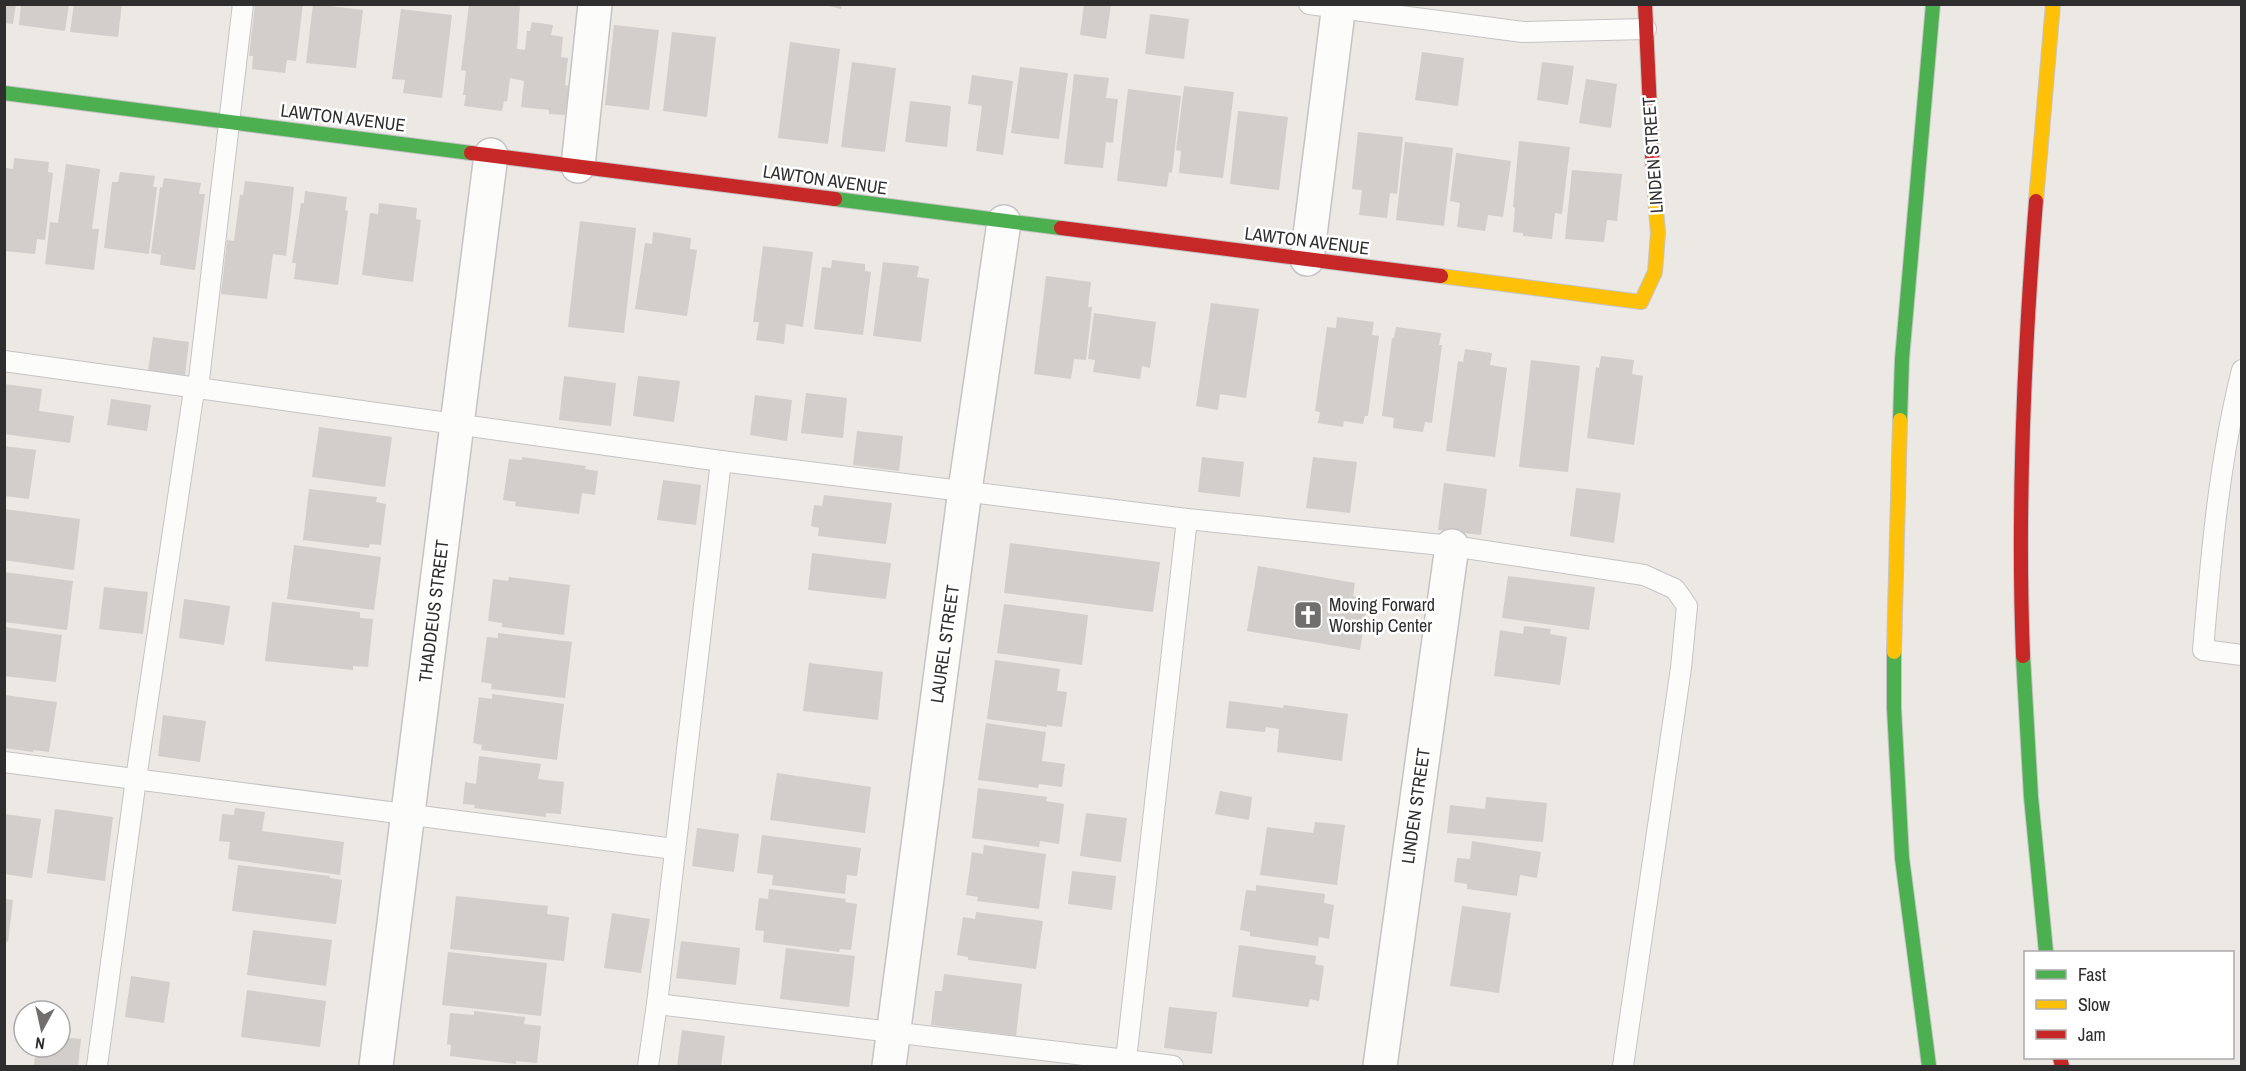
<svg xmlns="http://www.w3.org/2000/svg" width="2246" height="1071" font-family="'Archivo Narrow',sans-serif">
	<rect width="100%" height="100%" fill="#ece8e4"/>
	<!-- building -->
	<g fill="#d1cecb">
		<polygon points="4,4 16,4 13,24 4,23"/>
		<polygon points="21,4 69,4 65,31 19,25"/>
		<polygon points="74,4 122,4 118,37 70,32"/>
		<polygon points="255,4 303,4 296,61 287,60 285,73 252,69 253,56 249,56"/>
		<polygon points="313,4 363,10 356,68 306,63"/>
		<polygon points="469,4 520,4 517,49 525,50 527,31 530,31 532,22 553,25 551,35 563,37 561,57 568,58 565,85 569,86 565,115 549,114 549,110 521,107 524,81 510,78 507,102 504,101 502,111 464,106 466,95 463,95 466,71 461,70"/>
		<polygon points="821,4 842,4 841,9"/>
		<polygon points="1084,4 1111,4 1106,39 1080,35"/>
		<polygon points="401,9 452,15 442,98 403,93 405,80 392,79"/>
		<polygon points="1150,14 1189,19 1184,59 1145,54"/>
		<polygon points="614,25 659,30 649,110 605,105"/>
		<polygon points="672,32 716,37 707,117 663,111"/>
		<polygon points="790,42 840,49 828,144 778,138"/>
		<polygon points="1422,52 1464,58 1458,106 1415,100"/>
		<polygon points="852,62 896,68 885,152 841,147"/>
		<polygon points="1542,62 1574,66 1568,105 1537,100"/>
		<polygon points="1020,67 1068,73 1059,139 1011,133"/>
		<polygon points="1074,74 1109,78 1106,98 1118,99 1113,143 1106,142 1103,168 1064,164"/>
		<polygon points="972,75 1013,81 1003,155 976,151 982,106 968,104"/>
		<polygon points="1586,79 1617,84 1611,128 1579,123"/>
		<polygon points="1184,86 1234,92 1223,178 1179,173 1181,151 1176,150"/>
		<polygon points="1128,89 1181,96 1172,173 1169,172 1167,187 1117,181"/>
		<polygon points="910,101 951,106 947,147 905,142"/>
		<polygon points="1238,111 1288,117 1279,190 1230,184"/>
		<polygon points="1358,132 1403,137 1397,194 1390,193 1387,218 1359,215 1362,190 1352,189"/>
		<polygon points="1519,141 1570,147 1562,214 1555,213 1552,239 1523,236 1523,233 1513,232 1515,208 1513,207"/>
		<polygon points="1405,142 1453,148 1444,226 1396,220"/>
		<polygon points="1456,153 1511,161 1503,217 1488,215 1485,231 1457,227 1460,203 1450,201"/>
		<polygon points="14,158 49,162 48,172 53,173 45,240 37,239 35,254 4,251 4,182 6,168 13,169"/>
		<polygon points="66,164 100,169 92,229 99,229 94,270 45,264 50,222 58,223"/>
		<polygon points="1572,170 1622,174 1617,221 1607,220 1604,242 1565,239"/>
		<polygon points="120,172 155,176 153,187 157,187 149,254 104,248 112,182 118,182"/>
		<polygon points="164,178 201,183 199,194 205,194 195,270 160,265 161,255 151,253 160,187 162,188"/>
		<polygon points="245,181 294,187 286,256 273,254 267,299 221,294 227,240 234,241 240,195 243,195"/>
		<polygon points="305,191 347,197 345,210 348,211 338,285 294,279 296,263 292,263 301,203 304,203"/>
		<polygon points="379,203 417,208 416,219 421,220 413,282 362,275 370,213 378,214"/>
		<polygon points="580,221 636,228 624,333 568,327"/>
		<polygon points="653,232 691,238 690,249 697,250 687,316 635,309 645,243 652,244"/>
		<polygon points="763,246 813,252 803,327 786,324 784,344 756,340 759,322 753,322"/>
		<polygon points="832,260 865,264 865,271 871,272 863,335 814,329 822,267 831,268"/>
		<polygon points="883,262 919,266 917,277 929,279 921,342 873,336"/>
		<polygon points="1046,276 1091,282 1088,307 1092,307 1086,360 1074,359 1071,379 1034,374"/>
		<polygon points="1211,303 1259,309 1246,398 1220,394 1218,410 1196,406"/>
		<polygon points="1094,313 1156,322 1150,368 1142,366 1140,379 1093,372 1095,360 1088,359"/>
		<polygon points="1337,317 1374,322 1372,335 1379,336 1368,416 1365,416 1363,424 1344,421 1343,427 1318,423 1320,412 1315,411 1327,327 1336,328"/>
		<polygon points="1396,327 1441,333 1439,345 1442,345 1432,423 1425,422 1423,432 1393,428 1394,418 1382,416 1392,338 1394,338"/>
		<polygon points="153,337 189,342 185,375 148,371"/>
		<polygon points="1465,349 1492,353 1490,365 1507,368 1495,457 1446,451 1458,361 1463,362"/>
		<polygon points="1601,356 1634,360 1632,374 1643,376 1634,445 1587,438 1596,367 1599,368"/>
		<polygon points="1531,360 1580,366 1568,472 1519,467"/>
		<polygon points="564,376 616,383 611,426 559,420"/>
		<polygon points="638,376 680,381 674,422 633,416"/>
		<polygon points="4,384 42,389 39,411 74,416 70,443 4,434"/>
		<polygon points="806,393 847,398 843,438 801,433"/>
		<polygon points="755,395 792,400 787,441 750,435"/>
		<polygon points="111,399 151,405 147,431 107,425"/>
		<polygon points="319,427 392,437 385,487 312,477"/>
		<polygon points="857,431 903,436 899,471 853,465"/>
		<polygon points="4,446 36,450 29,499 4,496"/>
		<polygon points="522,457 586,466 585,469 598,471 595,495 582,493 579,514 515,506 516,502 503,500 509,459 522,460"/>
		<polygon points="1202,457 1244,462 1240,497 1198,492"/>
		<polygon points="1313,457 1357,462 1350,513 1306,508"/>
		<polygon points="663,480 701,485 696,525 657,520"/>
		<polygon points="1444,483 1487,489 1481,535 1438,530"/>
		<polygon points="1576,488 1621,493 1614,543 1570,536"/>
		<polygon points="309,489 377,497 376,502 386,504 381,545 370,544 369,548 303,540"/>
		<polygon points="824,495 892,503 886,544 818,536 819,528 811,526 814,505 822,506"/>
		<polygon points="4,509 80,519 74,570 4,560"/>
		<polygon points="1010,543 1160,562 1153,612 1004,593"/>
		<polygon points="294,545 381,557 374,610 287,599"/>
		<polygon points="812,553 891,563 886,599 808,590"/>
		<polygon points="1258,566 1355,583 1353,596 1368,599 1360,650 1247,631"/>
		<polygon points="4,572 73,581 67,630 4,622"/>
		<polygon points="1508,576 1595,587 1589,630 1502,618"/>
		<polygon points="509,577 570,585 564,635 502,627 502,623 488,621 493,579 508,581"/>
		<polygon points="104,587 148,592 143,634 99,629"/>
		<polygon points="184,599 230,606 224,645 179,638"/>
		<polygon points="272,602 360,612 360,618 373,619 368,667 353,666 353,670 265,661"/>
		<polygon points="1004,604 1088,615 1082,665 997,653"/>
		<polygon points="1524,626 1551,629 1550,634 1567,637 1560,685 1494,676 1500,630 1523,634"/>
		<polygon points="4,627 62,635 56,682 4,676"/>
		<polygon points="498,633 572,642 565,698 491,689 492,684 481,682 487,637 498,638"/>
		<polygon points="995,660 1060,669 1057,691 1067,692 1062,727 1047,725 1047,727 987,719"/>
		<polygon points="809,663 883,672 878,720 803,711"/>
		<polygon points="492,694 564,704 557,760 481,750 482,745 473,743 479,697 492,699"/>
		<polygon points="4,695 57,702 49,752 34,750 33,752 4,748"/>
		<polygon points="1229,701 1283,708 1284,705 1348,714 1342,761 1277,752 1279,729 1266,727 1265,732 1226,728"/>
		<polygon points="163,715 206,721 200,762 158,756"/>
		<polygon points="986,723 1046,732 1042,761 1065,764 1062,787 1039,784 1038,788 978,780"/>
		<polygon points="479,756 541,764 538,779 564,782 561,814 546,813 546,817 474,808 475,805 463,804 465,782 476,784"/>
		<polygon points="777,773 871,787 865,833 770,820"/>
		<polygon points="978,788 1047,797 1046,801 1064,804 1059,844 1040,841 1039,847 972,838"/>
		<polygon points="1220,791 1252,797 1249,820 1215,814"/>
		<polygon points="1486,797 1547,803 1543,842 1447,833 1450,805 1485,809"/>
		<polygon points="235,808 265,812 262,831 344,842 340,875 228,859 230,842 219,841 222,814 234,815"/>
		<polygon points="55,809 113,817 105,881 47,873"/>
		<polygon points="1086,813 1127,818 1121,862 1080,856"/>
		<polygon points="4,814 41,819 32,878 4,874"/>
		<polygon points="1315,822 1345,825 1337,885 1260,875 1267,827 1313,833"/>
		<polygon points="697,828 739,834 734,872 692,866"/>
		<polygon points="762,835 861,848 857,876 847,875 845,894 772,885 773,875 757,873"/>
		<polygon points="1472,841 1541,852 1537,878 1520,875 1517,896 1467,889 1467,884 1454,882 1457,858 1470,859"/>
		<polygon points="984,845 1046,854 1039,909 977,901 978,897 966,895 972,852 983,854"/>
		<polygon points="238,865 330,876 330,878 342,880 336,924 232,911"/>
		<polygon points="1072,871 1116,876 1112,910 1068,904"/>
		<polygon points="1256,885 1325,894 1324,903 1334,905 1329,939 1319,937 1318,946 1250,936 1250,932 1240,930 1246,890 1256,891"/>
		<polygon points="769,889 846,899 845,902 857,904 851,950 840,949 839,952 763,942 764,931 755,930 759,898 768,899"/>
		<polygon points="456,896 548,906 547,914 569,917 564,961 450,949"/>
		<polygon points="4,899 13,900 8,942 4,941"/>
		<polygon points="1462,906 1511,913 1499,993 1450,986"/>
		<polygon points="976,912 1043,921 1036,969 968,960 968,957 957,955 963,917 975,919"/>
		<polygon points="612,913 650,919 641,973 604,968"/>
		<polygon points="253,930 332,940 326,986 247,975"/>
		<polygon points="681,941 740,948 736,985 676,978"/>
		<polygon points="1239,945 1316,956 1315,964 1324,966 1319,1001 1310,999 1308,1007 1232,997"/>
		<polygon points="786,948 855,956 849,1007 780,999"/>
		<polygon points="448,952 547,963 541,1016 442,1005"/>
		<polygon points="944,974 1022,984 1016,1036 931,1025 935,991 942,991"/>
		<polygon points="131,976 170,982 164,1023 125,1017"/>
		<polygon points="247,990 326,1001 320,1047 241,1037"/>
		<polygon points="1169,1007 1217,1012 1212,1054 1164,1048"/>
		<polygon points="474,1011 525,1017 524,1024 541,1026 537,1063 516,1061 516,1064 450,1056 451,1045 447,1044 450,1013 474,1015"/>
		<polygon points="682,1030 725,1036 721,1066 677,1066"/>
		<polygon points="60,1037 81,1039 78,1066 34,1066 36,1047 60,1047"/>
	</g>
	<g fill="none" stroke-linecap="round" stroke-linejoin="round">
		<!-- lane casing -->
		<g stroke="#c5c4c5" stroke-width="22">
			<g id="lane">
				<polyline points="1309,4 1523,32 1646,29"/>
				<polyline points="4,361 721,461 1187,519 1452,546 1644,575 1675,589 1687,606 1681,668 1623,1066"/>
				<path d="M2242,370C2219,461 2211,556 2203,650L2242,655"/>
				<polyline points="4,762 674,849"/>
				<polyline points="657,1004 1126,1060 1187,519"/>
				<polyline points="1126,1060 1173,1066"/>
				<polyline points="97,1066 136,779 193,397 198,388 243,4"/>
				<polyline points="648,1066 657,1004 721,461"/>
			</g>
		</g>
		<!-- street casing -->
		<g stroke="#c5c4c5" stroke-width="36">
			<g id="street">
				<polyline points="578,166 595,4"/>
				<polyline points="1307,259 1339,4"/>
				<polyline points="376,1066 491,155"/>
				<polyline points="889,1066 965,490 1004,222"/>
				<polyline points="1380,1066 1452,546"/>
			</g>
		</g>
		<!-- fast casing -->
		<g stroke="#c5c4c5" stroke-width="16">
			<g id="fast">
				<polyline points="4,93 471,153"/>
				<polyline points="835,199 1061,228"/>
				<polyline points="1900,420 1902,359 1933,4"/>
				<polyline points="1894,652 1894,708 1902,858 1929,1066"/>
				<polyline points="2023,656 2031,797 2046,952"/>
			</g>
		</g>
		<!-- slow casing -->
		<g stroke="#c5c4c5" stroke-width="16">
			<g id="slow">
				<polyline points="2036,201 2053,4"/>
				<polyline points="1441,276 1641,302 1655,272 1658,233 1653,172"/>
				<polyline points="1894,652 1900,420"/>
			</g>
		</g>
		<!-- jam casing -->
		<g stroke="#c5c4c5" stroke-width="16">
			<g id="jam">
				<polyline points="1645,4 1653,172"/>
				<polyline points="471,153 835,199"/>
				<polyline points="1061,228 1441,276"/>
				<path d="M2023,656C2017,504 2024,352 2036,201"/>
				<polyline points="2060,1058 2062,1066"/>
			</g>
		</g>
		<!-- lane -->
		<use href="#lane" stroke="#fcfcfb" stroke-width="20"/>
		<!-- street -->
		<use href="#street" stroke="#fcfcfb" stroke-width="33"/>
		<!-- fast -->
		<use href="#fast" stroke="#4caf50" stroke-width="14"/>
		<!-- slow -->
		<use href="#slow" stroke="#ffc107" stroke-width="14"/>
		<!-- jam -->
		<use href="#jam" stroke="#c62828" stroke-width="14"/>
	</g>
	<!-- icons -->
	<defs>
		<g id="church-square" transform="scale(1.5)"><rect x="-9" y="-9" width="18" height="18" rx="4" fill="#706f6e" stroke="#fff"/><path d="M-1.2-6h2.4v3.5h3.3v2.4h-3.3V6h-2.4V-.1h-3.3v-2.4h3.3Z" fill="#fff"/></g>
	</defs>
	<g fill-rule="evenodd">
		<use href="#church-square" x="1308" y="615"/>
	</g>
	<g text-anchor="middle" stroke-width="5" stroke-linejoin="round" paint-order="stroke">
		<!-- street labels -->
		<g font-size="18" fill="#2e2e2e" stroke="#fff">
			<text transform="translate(343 118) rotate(7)" y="6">LAWTON AVENUE</text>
			<text transform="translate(1653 155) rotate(-94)" y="6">LINDEN STREET</text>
			<text transform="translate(825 180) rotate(8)" y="6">LAWTON AVENUE</text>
			<text transform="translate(1307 241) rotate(7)" y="6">LAWTON AVENUE</text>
			<text transform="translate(434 611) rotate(-83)" y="6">THADDEUS STREET</text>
			<text transform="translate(945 644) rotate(-82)" y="6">LAUREL STREET</text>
			<text transform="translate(1416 806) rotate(-82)" y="6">LINDEN STREET</text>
		</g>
		<!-- poi labels -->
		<g font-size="18" fill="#2e2e2e" stroke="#fff" text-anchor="start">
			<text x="1329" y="611">Moving Forward<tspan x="1329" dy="21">Worship Center</tspan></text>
		</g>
	</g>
	<!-- border -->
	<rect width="2246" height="1071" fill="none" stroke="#2e2e2e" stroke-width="12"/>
	<!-- legend -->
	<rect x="2024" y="951" width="210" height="108" fill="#ffffff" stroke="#ababab" stroke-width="1.5"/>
	<rect x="2036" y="970" width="30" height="9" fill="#4caf50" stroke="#ababab" stroke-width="1.5"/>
	<text x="2078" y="981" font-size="18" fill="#2e2e2e">Fast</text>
	<rect x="2036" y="1000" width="30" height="9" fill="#ffc107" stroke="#ababab" stroke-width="1.5"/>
	<text x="2078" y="1011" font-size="18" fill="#2e2e2e">Slow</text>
	<rect x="2036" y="1030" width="30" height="9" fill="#c62828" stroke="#ababab" stroke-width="1.5"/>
	<text x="2078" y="1041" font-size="18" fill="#2e2e2e">Jam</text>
	<!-- north arrow -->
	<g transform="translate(42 1029) rotate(188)"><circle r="28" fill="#ffffff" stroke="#ababab" stroke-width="1.5"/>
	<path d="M0-4.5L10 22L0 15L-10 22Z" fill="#706f6e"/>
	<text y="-9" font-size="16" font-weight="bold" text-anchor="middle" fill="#2e2e2e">N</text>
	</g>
</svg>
